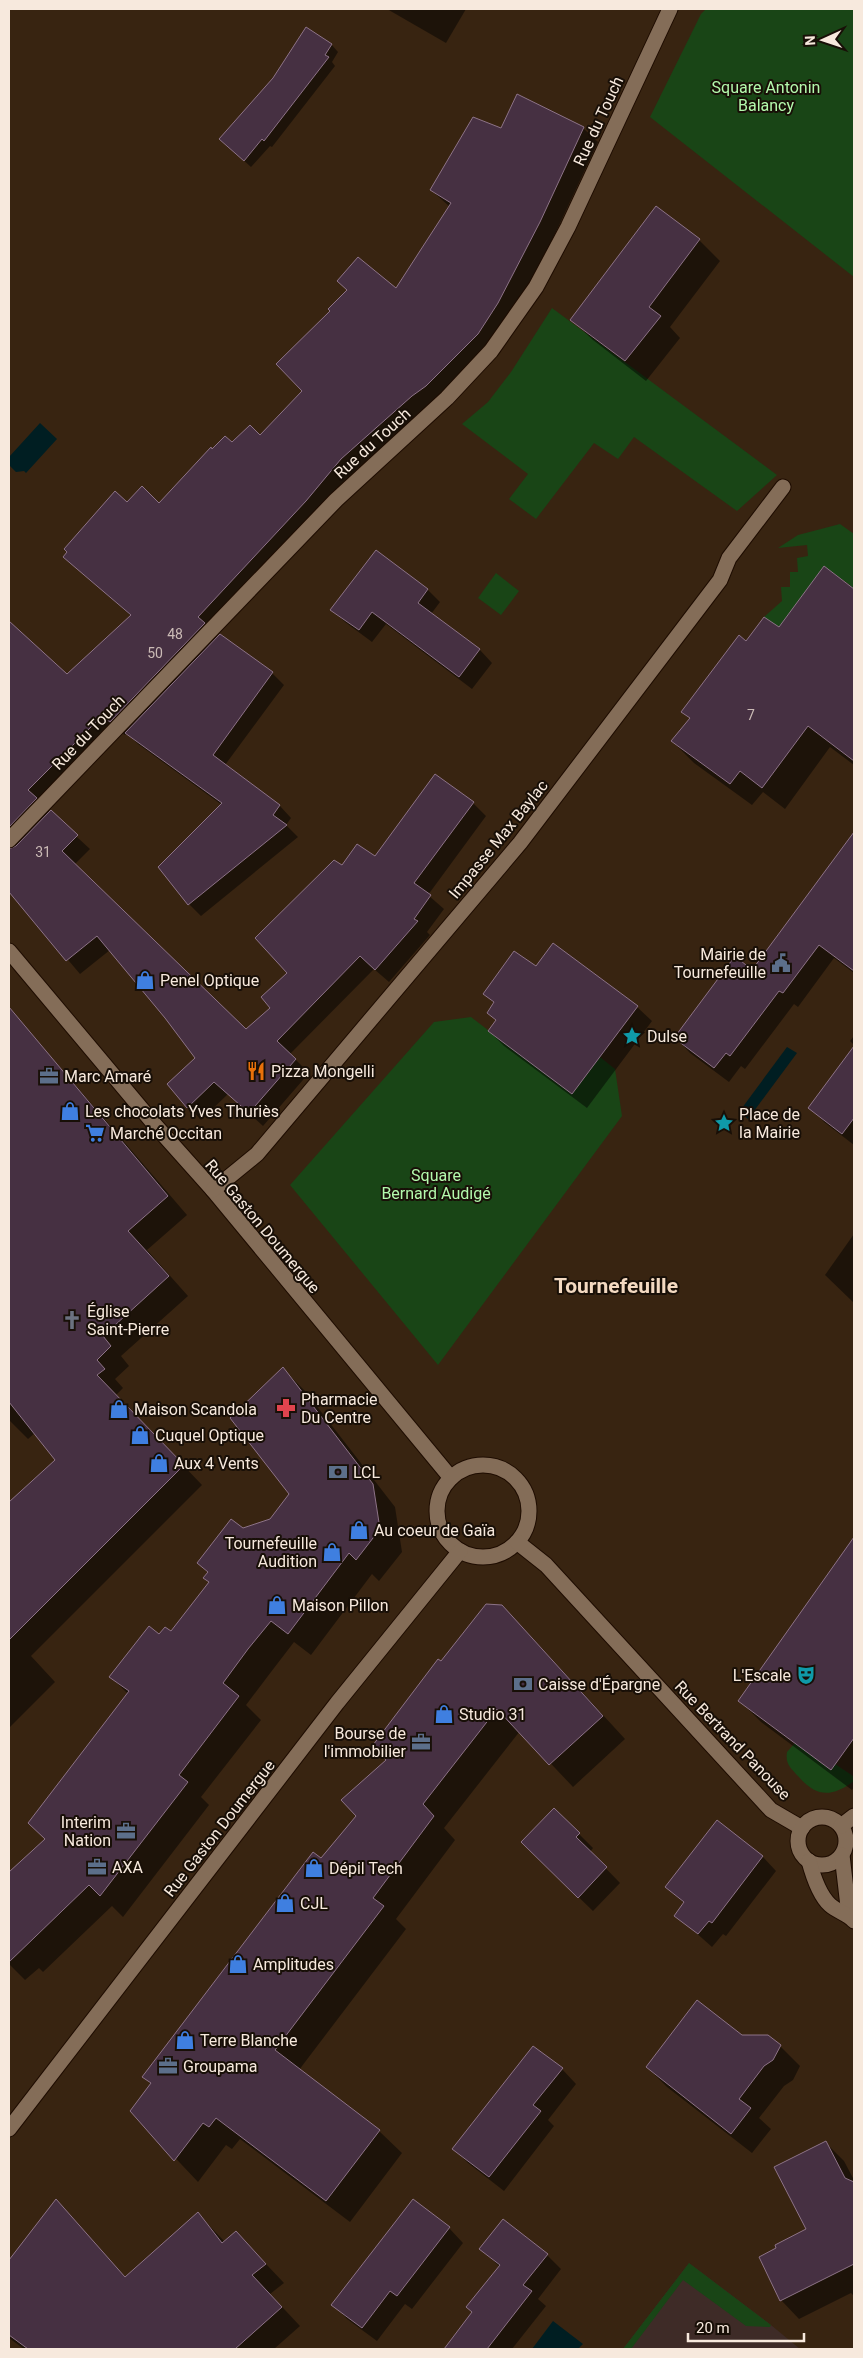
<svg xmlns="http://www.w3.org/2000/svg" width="863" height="2358" font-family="Roboto,sans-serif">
	<rect width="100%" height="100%" fill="#382411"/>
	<!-- commercial -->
	<polygon fill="#3e2b27" points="689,2263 771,2325 800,2349 623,2349"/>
	<!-- green -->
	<g fill="#194516">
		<polygon points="706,9 854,9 854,277 650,117 701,14"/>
		<polygon points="552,308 777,475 737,511 634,437 618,459 594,443 536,519 509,499 528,474 462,424 488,402 511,372"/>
		<polygon points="840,524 854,534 854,602 843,594 850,585 830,571 783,631 764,617 782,601 781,587 790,587 790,572 798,572 797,558 808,556 807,545 778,548 798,535"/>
		<polygon points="496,573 519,591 501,615 478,598"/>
		<polygon points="471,1017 532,1064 540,1053 554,1081 572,1094 600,1057 615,1069 622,1116 438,1365 290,1185 434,1022"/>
		<path d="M795,1743L831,1770L835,1764L853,1776L854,1781C831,1798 816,1797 798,1776C791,1768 785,1764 787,1752Z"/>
		<polygon points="689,2263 771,2325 770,2327 746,2326 683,2280 631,2349 623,2349"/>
	</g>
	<!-- water -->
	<g fill="#001e22">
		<polygon points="40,423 57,439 26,473 24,471 16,472 10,466 9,457"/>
		<polygon points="787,1047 797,1053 748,1119 739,1112"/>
		<polygon points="553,2321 583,2344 578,2349 532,2349"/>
	</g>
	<!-- shadow -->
	<g fill="#0007">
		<polygon points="387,9 466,9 446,43"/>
		<polygon points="331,44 338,52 332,62 335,66 272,147 270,146 251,167 220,139"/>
		<polygon points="583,128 598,142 554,236 512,317 492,349 212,631 218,638 272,673 284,685 225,765 280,806 291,818 286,825 298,837 201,916 189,904 222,805 138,744 127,733 125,735 116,729 41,804 90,849 74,865 246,1031 271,1008 342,867 375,858 473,803 486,816 428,895 444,909 427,932 430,935 389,982 374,969 290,1054 309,1073 263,1126 228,1094 201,1120 168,1084 197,1058 166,1017 110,950 80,974 9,890 14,850 9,850 9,623 67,676 131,616 65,557 127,504 160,504 212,451 260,436 396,290 450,207 431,190 501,130"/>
		<polygon points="656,207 699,240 720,261 670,327 680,338 646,381 593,340 572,320"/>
		<polygon points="376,551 428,590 440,602 431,614 480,650 492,663 472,689 386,624 372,642 345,622 332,610"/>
		<polygon points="824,568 854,588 854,765 830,747 785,809 763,792 752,805 694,763 672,741 691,719 683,712 746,643 779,629"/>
		<polygon points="834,861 854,876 854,973 834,958 798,1007 794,1004 745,1069 741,1066 729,1082 690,1053 676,1038 752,971"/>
		<polygon points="536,967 637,1007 652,1021 587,1108 504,1046 489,1031 497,1021 488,1013 495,1004 485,993"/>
		<polygon points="9,1008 187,1215 147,1250 188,1296 121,1356 129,1366 115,1379 123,1388 116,1395 202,1485 31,1656 55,1682 9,1728 9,1504 57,1461 35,1433 28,1439 9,1420"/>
		<polygon points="854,1036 854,1045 850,1041"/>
		<polygon points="854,1048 854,1145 824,1122 810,1107"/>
		<polygon points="854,1234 854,1303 825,1275"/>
		<polygon points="283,1369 305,1391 395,1507 402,1552 379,1581 372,1574 311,1655 294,1642 271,1672 246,1705 261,1720 201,1797 209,1805 123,1917 112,1906 43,1972 39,1968 25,1980 9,1964 9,1874 46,1840 128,1694 111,1677 159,1636 171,1633 210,1583 209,1573 198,1563 243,1529 271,1520 291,1494"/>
		<polygon points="854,1539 854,1787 852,1790 761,1722 740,1701"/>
		<polygon points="524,1629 625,1739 573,1787 520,1731 444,1828 455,1840 396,1919 406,1929 299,2070 379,2131 402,2153 350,2222 240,2139 232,2149 226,2145 198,2182 131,2111 152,2085 144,2077 358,1816 442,1663"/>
		<polygon points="554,1809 593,1848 590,1852 620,1883 593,1911 537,1857"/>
		<polygon points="717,1822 763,1857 776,1871 726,1936 723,1934 712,1947 676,1915 685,1904 667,1887"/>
		<polygon points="741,2037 780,2046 800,2066 793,2080 784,2086 759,2118 771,2129 752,2153 667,2087 647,2067"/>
		<polygon points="562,2069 576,2084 548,2120 554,2126 504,2191 468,2163 454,2149"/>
		<polygon points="826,2143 844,2161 854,2180 854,2296 851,2293 799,2319 781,2300 760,2258 807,2230"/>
		<polygon points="56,2201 126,2278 198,2214 225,2242 236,2232 284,2283 270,2294 300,2326 274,2349 24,2349 9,2338 9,2262"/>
		<polygon points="449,2228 463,2243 412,2309 405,2304 377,2341 347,2319 333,2304"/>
		<polygon points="481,2249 547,2255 561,2269 538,2299 546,2306 512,2349 445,2349 473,2312 500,2267"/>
	</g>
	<!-- building -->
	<g fill="#463042" stroke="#8d7387">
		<polygon points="306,27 332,44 325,55 329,57 264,141 262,139 244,161 219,139 273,78"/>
		<polygon points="517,94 584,127 540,222 498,303 478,334 426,386 412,396 341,459 306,501 198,617 205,623 110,722 102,716 28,790 37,798 9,827 9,621 67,674 131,615 63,557 67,552 64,549 115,491 127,502 142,486 159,503 211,447 212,449 225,436 232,442 250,425 260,435 302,391 276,364 330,311 328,309 347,290 337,281 358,257 396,288 451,203 430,190 473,117 501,128"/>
		<polygon points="656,206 700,239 649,307 661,316 625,361 570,320"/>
		<polygon points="376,550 428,589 418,603 480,649 459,677 372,612 359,630 330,610"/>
		<polygon points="824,566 854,589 854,761 808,726 762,788 740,771 730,784 671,741 690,718 681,712 739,635 746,641 764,617 779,627"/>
		<polygon points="220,634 273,672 213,755 280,805 273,815 287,825 188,905 158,867 222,803 125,733"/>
		<polygon points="435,774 474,802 414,883 431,895 414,919 418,921 375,970 360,956 277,1041 296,1059 249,1113 214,1082 187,1108 167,1084 195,1058 165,1018 97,936 66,961 9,892 9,849 16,846 51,810 78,835 62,851 246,1029 270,1008 261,997 287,973 255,938 334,860 342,865 357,844 375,856"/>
		<polygon points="854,832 854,971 819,945 783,993 779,991 730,1056 726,1053 714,1068 674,1038 735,956 752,970"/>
		<polygon points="553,943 638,1006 572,1094 488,1031 496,1020 487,1013 494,1002 483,994 514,951 536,966"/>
		<polygon points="9,1007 168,1196 128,1231 169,1276 103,1336 111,1346 97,1360 105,1369 97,1375 184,1465 9,1640 9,1502 55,1460 9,1402"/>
		<polygon points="854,1046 854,1118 842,1134 808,1108"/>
		<polygon points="283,1367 373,1484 380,1529 356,1560 349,1553 288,1634 271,1621 248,1649 223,1683 239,1696 179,1775 188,1782 100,1896 89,1885 9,1962 9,1872 45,1839 28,1823 129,1691 109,1677 149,1626 159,1634 165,1627 171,1631 209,1582 203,1578 208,1572 197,1563 231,1519 243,1528 270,1519 289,1494 230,1418"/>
		<polygon points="854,1537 854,1738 831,1770 738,1701"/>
		<polygon points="486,1604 502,1605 603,1716 549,1765 497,1709 423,1804 434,1816 373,1898 384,1906 275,2050 380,2130 326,2201 216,2118 209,2127 203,2123 174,2161 130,2111 151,2083 142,2077 313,1852 321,1858 356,1816 341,1800 386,1760 373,1745 438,1659 441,1661"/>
		<polygon points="554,1808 580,1833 576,1837 607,1867 578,1898 521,1842"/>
		<polygon points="717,1820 763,1856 712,1923 709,1921 698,1934 674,1916 684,1902 665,1887"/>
		<polygon points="697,2000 742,2035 768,2035 781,2045 773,2060 764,2066 739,2099 751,2108 731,2134 646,2067"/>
		<polygon points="533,2046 563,2068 533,2105 541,2111 489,2177 452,2149"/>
		<polygon points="826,2141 845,2178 854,2182 854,2264 780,2301 759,2257 776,2248 775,2245 806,2229 774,2167"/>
		<polygon points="56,2199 125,2277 198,2212 222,2243 236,2231 266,2264 252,2275 282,2307 235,2349 28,2349 9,2335 9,2260"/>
		<polygon points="413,2199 450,2227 397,2296 390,2291 362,2328 331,2305"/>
		<polygon points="503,2219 548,2254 523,2285 532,2291 487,2349 444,2349 472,2312 466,2307 500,2265 479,2249"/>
	</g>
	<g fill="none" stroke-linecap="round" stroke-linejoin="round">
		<!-- minor casing -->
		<g stroke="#1e0c00" stroke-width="17">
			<g id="minor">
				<polyline points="9,951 155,1125 213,1190 451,1478"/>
				<polyline points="213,1190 257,1154 520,843 720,580 729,558 783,487"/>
				<circle cx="483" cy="1511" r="46"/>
				<polyline points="517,1542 546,1565 771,1810 802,1828"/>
				<circle cx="822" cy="1841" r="24"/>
				<polyline points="841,1826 854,1816"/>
				<polyline points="842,1855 849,1915"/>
				<path d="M809,1861C813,1876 819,1895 830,1905C838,1912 847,1913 854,1921"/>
				<polyline points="9,2129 337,1703 460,1551"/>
			</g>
		</g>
		<!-- tertiary casing -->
		<g stroke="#1e0c00" stroke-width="17">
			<polyline id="tertiary" points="9,840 336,500 447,398 491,351 536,287 568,227 670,9"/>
		</g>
		<!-- minor -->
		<use href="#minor" stroke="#846d58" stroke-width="15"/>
		<!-- tertiary -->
		<use href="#tertiary" stroke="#846d58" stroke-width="15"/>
	</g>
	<!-- icons -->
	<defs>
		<g id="civic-bare" transform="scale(1.5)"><path d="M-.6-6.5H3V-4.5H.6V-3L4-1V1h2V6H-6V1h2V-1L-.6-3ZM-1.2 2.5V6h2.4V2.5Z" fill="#5c6f8a" stroke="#180f07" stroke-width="2.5" paint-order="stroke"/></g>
		<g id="shop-bare" transform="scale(1.5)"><path d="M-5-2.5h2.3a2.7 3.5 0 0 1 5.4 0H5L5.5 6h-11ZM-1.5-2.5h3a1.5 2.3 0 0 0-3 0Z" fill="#3f7fe0" stroke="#180f07" stroke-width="2.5" paint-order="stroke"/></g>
		<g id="sight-bare" transform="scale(1.5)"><path d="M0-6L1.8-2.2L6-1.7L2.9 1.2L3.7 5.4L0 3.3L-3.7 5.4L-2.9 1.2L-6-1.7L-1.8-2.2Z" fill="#0f9aa8" stroke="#180f07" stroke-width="2.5" paint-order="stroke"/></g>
		<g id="restaurant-bare" transform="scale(1.5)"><path d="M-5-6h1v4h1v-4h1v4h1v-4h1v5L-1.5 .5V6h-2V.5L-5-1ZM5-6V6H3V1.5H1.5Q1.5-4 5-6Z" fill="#e8710a" stroke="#180f07" stroke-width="2.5" paint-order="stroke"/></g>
		<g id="office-bare" transform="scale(1.5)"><path d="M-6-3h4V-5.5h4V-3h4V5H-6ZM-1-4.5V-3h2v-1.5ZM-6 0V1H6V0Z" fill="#5c6f8a" stroke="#180f07" stroke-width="2.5" paint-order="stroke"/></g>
		<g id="supermarket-bare" transform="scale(1.5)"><path d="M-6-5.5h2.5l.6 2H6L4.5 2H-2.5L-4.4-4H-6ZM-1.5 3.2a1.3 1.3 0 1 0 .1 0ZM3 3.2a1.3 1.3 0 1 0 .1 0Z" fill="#3f7fe0" stroke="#180f07" stroke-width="2.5" paint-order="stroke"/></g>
		<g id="church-bare" transform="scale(1.5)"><path d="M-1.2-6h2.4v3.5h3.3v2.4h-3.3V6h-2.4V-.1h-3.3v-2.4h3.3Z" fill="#6b7280" stroke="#180f07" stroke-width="2.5" paint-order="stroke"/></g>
		<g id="pharmacy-bare" transform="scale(1.5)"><path d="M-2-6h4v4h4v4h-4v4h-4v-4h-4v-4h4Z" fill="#e0444e" stroke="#180f07" stroke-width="2.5" paint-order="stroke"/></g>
		<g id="bank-bare" transform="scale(1.5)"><path d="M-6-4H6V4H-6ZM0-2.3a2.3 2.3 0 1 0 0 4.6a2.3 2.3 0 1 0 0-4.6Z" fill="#5c6f8a" stroke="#180f07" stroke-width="2.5" paint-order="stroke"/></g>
		<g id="theatre-bare" transform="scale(1.5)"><path d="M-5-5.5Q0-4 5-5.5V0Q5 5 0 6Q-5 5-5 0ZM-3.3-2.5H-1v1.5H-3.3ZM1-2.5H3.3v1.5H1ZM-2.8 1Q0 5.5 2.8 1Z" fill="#0f9aa8" stroke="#180f07" stroke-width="2.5" paint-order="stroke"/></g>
	</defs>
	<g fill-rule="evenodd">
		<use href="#civic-bare" x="781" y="963"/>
		<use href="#shop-bare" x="145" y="980"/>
		<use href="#sight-bare" x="632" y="1036"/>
		<use href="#restaurant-bare" x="256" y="1071"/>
		<use href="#office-bare" x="49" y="1076"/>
		<use href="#shop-bare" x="70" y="1111"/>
		<use href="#sight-bare" x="724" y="1123"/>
		<use href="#supermarket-bare" x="95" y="1133"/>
		<use href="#church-bare" x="72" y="1320"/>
		<use href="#pharmacy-bare" x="286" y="1408"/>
		<use href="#shop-bare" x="119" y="1409"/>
		<use href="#shop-bare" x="140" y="1435"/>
		<use href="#shop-bare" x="159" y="1463"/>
		<use href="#bank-bare" x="338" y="1472"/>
		<use href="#shop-bare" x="359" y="1530"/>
		<use href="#shop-bare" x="332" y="1552"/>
		<use href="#shop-bare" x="277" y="1605"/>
		<use href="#theatre-bare" x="806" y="1675"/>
		<use href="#bank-bare" x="523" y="1684"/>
		<use href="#shop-bare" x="444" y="1714"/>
		<use href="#office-bare" x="421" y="1742"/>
		<use href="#office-bare" x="126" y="1831"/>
		<use href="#office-bare" x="97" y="1867"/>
		<use href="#shop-bare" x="314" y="1868"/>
		<use href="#shop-bare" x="285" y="1903"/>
		<use href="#shop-bare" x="238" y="1964"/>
		<use href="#shop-bare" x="185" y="2040"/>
		<use href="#office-bare" x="168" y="2066"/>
	</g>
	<g text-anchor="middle" stroke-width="4" stroke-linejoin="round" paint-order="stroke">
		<!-- number labels -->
		<g font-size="14" fill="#cbbbb6">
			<text x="175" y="639">48</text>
			<text x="155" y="658">50</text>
			<text x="751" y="720">7</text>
			<text x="43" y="857">31</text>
		</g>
		<!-- park labels -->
		<g font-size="16" fill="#b3f9ac" stroke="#180f07">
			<text x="766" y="93">Square Antonin<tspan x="766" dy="18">Balancy</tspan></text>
			<text x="436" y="1181">Square<tspan x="436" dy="18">Bernard Audigé</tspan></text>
		</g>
		<!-- street labels -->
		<g font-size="16" fill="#f7e9dd" stroke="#180f07">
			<text transform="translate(598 121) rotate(-65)" y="6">Rue du Touch</text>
			<text transform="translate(372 443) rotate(-42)" y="6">Rue du Touch</text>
			<text transform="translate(88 732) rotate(-46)" y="6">Rue du Touch</text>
			<text transform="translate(498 839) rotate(-51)" y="6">Impasse Max Baylac</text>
			<text transform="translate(263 1226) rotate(50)" y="6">Rue Gaston Doumergue</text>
			<text transform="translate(733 1740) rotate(46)" y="6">Rue Bertrand Panouse</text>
			<text transform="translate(219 1828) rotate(-52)" y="6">Rue Gaston Doumergue</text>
		</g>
		<!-- poi labels -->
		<g font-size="16" fill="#f7e9dd" stroke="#180f07" text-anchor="start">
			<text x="766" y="960" text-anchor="end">Mairie de<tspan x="766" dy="18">Tournefeuille</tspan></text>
			<text x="160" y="986">Penel Optique</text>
			<text x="647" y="1042">Dulse</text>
			<text x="271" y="1077">Pizza Mongelli</text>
			<text x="64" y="1082">Marc Amaré</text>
			<text x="85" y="1117">Les chocolats Yves Thuriès</text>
			<text x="739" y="1120">Place de<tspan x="739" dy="18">la Mairie</tspan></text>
			<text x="110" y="1139">Marché Occitan</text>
			<text x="87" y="1317">Église<tspan x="87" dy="18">Saint-Pierre</tspan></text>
			<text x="301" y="1405">Pharmacie<tspan x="301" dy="18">Du Centre</tspan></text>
			<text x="134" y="1415">Maison Scandola</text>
			<text x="155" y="1441">Cuquel Optique</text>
			<text x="174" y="1469">Aux 4 Vents</text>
			<text x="353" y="1478">LCL</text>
			<text x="374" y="1536">Au coeur de Gaïa</text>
			<text x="317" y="1549" text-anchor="end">Tournefeuille<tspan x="317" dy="18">Audition</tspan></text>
			<text x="292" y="1611">Maison Pillon</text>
			<text x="791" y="1681" text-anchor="end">L'Escale</text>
			<text x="538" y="1690">Caisse d'Épargne</text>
			<text x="459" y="1720">Studio 31</text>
			<text x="406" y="1739" text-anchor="end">Bourse de<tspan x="406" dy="18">l'immobilier</tspan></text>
			<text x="111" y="1828" text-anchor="end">Interim<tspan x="111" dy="18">Nation</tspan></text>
			<text x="112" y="1873">AXA</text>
			<text x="329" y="1874">Dépil Tech</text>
			<text x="300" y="1909">CJL</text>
			<text x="253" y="1970">Amplitudes</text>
			<text x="200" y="2046">Terre Blanche</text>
			<text x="183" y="2072">Groupama</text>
		</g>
		<!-- district labels -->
		<g font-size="21" font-weight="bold" fill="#f3d9c1" stroke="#180f07">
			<text x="616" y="1293">Tournefeuille</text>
		</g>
	</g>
	<!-- border -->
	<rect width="863" height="2358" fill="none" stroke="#f7e9dd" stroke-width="20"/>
	<!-- north arrow -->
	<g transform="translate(823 40) rotate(267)" stroke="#180f07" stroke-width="4" paint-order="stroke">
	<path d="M0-4L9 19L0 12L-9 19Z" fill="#f7e9dd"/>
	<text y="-8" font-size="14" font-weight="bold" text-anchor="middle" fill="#f7e9dd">N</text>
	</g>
	<!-- scale -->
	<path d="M688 2333v8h116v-8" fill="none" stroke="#f7e9dd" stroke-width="2.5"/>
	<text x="696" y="2333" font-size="15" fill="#f7e9dd" stroke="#180f07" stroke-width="4" paint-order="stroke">20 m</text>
</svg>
